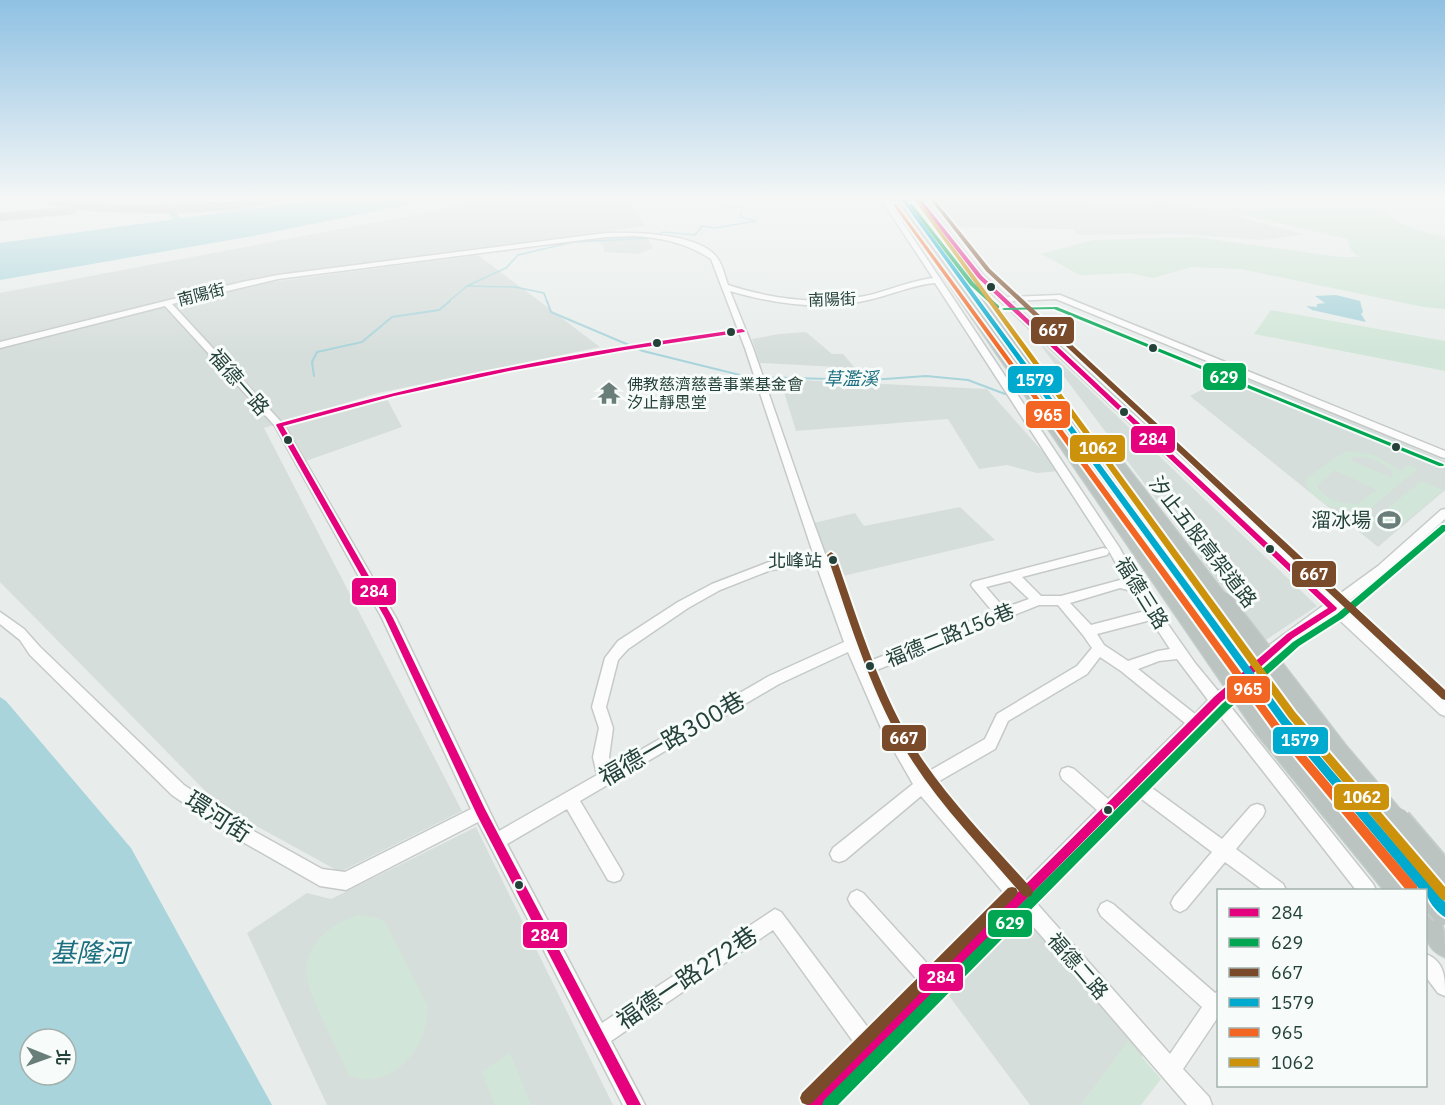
<svg xmlns="http://www.w3.org/2000/svg" width="1445" height="1105" font-family="'IBM Plex Sans','Noto Sans TC',sans-serif">
	<rect width="100%" height="100%" fill="#e8edeb"/>
	<!-- built -->
	<g fill="#d6dedb">
		<polygon points="484,199 627,199 646,226 249,280 0,343 0,293 426,213"/>
		<polygon points="1079,199 1087,205 1169,203 1218,211 1302,234 1265,240 1179,234 1078,235 1073,229 951,227 942,225 924,201"/>
		<polygon points="641,236 648,239 653,248 638,254 603,252 604,248 597,237"/>
		<polygon points="478,255 600,347 378,393 264,428 462,811 340,872 220,806 0,582 0,347 241,286"/>
		<polygon points="806,332 832,354 843,354 855,368 760,363 752,339 779,334"/>
		<polygon points="1036,339 1317,606 1263,642"/>
		<polygon points="1239,374 1445,461 1445,490 1378,547 1190,396 1229,375"/>
		<polygon points="780,379 987,389 1060,471 1037,473 1007,465 979,469 948,419 796,431"/>
		<polygon points="386,397 402,427 306,461 285,426"/>
		<polygon points="960,507 995,540 835,578 814,523 855,513 864,526"/>
		<polygon points="476,827 613,1105 327,1105 247,933 307,893 331,899"/>
		<polygon points="1020,904 1147,1050 1106,1105 1030,1105 941,985"/>
	</g>
	<!-- green -->
	<g fill="#d1e6d8" fill-rule="evenodd">
		<path d="M1212,199H1377C1390,227 1418,230 1445,237V309L1424,307L1241,269L1192,267L1153,278L1130,273L1080,275L1041,254L1093,240L1195,237L1340,257H1359L1351,250L1347,239L1248,216L1178,205L1174,200Z"/>
		<polygon points="1271,310 1445,341 1445,371 1254,334"/>
		<path d="M1346,451L1372,454L1401,471L1408,465L1417,469L1358,519L1350,515L1352,512C1347,508 1345,509 1338,508C1325,507 1313,496 1306,486L1307,478ZM1353,457C1367,456 1381,461 1392,471V478L1350,460ZM1335,470L1377,490L1357,504C1342,504 1323,500 1317,485Z"/>
		<polygon points="1422,481 1443,490 1394,531 1371,521"/>
		<path d="M361,915L378,918L385,922L427,1005C430,1046 392,1093 349,1075C339,1052 310,999 307,976C303,945 334,920 361,915Z"/>
		<polygon points="1128,1041 1161,1079 1141,1105 1081,1105"/>
		<polygon points="510,1053 531,1105 495,1105 482,1072"/>
	</g>
	<!-- water -->
	<g fill="#a9d4db" fill-rule="evenodd">
		<polygon points="321,199 435,199 253,236 0,280 0,243"/>
		<polygon points="1336,295 1360,301 1363,312 1361,314 1366,322 1312,310 1306,306 1317,307 1317,304 1325,303 1315,296"/>
		<path d="M0,697L6,701L131,848L272,1105H0ZM30,1039H66V1075H30Z"/>
	</g>
	<g fill="none" stroke-linecap="round" stroke-linejoin="round">
		<!-- stream-far1 -->
		<g stroke="#a9d4db" stroke-width="1.5">
			<polyline points="467,286 515,287 544,293 547,302"/>
			<polyline points="448,302 467,286 506,268 518,255 573,242 652,238 663,232 695,235 702,226 715,228 756,221 740,217 742,207 723,207 722,204 730,201 727,199"/>
		</g>
		<!-- stream -->
		<g stroke="#a9d4db" stroke-width="2">
			<polyline points="547,301 551,312 643,351 748,377 871,380 926,376 968,380 1005,394"/>
			<polyline points="314,376 312,362 317,352 362,342 392,317 439,310 450,301"/>
		</g>
		<!-- river -->
		<polygon fill="#a9d4db" fill-rule="evenodd" points="156,199 164,199 181,218 185,231 179,231 173,219"/>
		<!-- minor casing -->
		<g stroke="#c5cac8" stroke-width="3">
			<g id="minor">
				<polygon points="195,199 254,199 222,203"/>
				<path d="M881,199H887L1119,547L1141,586L1195,663L1218,691L1223,689L1228,691L1230,695L1226,701L1373,884L1376,890H1356L1216,711L1145,783L1222,839L1251,806L1257,804L1263,806L1265,811L1263,816L1236,849L1283,884L1286,890H1263L1225,862L1186,909L1180,912L1174,909L1171,903L1174,897L1212,852L1135,794L1032,898L1170,1054L1202,1007L1101,916L1098,910L1101,904L1107,901L1113,904L1215,993L1218,991V1017L1183,1069L1209,1097L1212,1105H1187L1020,911L944,988L942,993L937,995L829,1105H803L806,1097L857,1047L773,930L611,1041L645,1105H623L478,822L346,890L320,886L229,834L172,795L30,655L20,640L0,624V612L24,629L40,647L184,785L241,824L322,869L345,872L471,809L382,618L275,426L165,306L0,348V342L242,282L278,275L606,233C633,232 702,233 718,259C723,266 725,277 728,285C771,299 821,306 865,296C888,291 909,281 933,278ZM634,236C663,238 687,243 711,259L745,348L814,556L769,562L712,584L678,602L618,641L605,658L592,707L599,728L593,757L597,775L499,831L396,618L284,425L172,304L278,279L606,237ZM935,283L1109,551L1126,581L1120,580L1061,596H1041L1022,577L1107,555L1109,552L1107,549L1103,548L973,582L971,585L973,588L993,612L865,663L809,510L753,348L730,291C774,304 823,311 868,300C891,295 912,285 935,283ZM816,564L844,642L769,676L611,767L609,757L613,728L606,707L618,660L628,649L688,608L720,590L771,570ZM1010,581L1029,599L1004,608L986,587ZM1120,588L1132,591L1145,611L1091,625L1070,603ZM1039,605H1058L1083,635L1092,648L1077,666L997,714L985,739L924,774L894,724L869,673ZM1151,620L1170,649L1158,651L1128,661L1104,645L1097,634ZM848,652L881,728L913,784L833,848L830,854L833,860L839,862L845,860L921,796L1008,898L934,971L863,893L857,890L851,893L848,899L851,905L921,984L872,1033L781,912L775,909L602,1023L507,844L567,809L608,880L614,882L620,880L623,874L620,868L580,801L779,684ZM1100,657L1121,671L1185,723L1108,799L1074,769L1068,767L1062,769L1060,774L1062,779L1097,810L1021,886L933,787L941,780L995,749L1008,721L1087,674ZM1177,659L1208,700L1195,714L1138,669L1159,661Z"/>
				<polygon points="916,199 922,199 983,275 1006,297 1060,295 1445,451 1445,458 1441,457 1056,299 1010,301 1334,598 1378,566 1441,510 1445,509 1445,519 1386,572 1342,606 1445,701 1445,716 1440,714 1332,613 1277,655 1272,656 1267,655 1265,651 1267,647 1324,605 977,279"/>
				<path d="M1426,954C1445,962 1445,977 1445,996L1438,993L1426,977Z"/>
			</g>
		</g>
		<!-- highway casing -->
		<g stroke="#c3ccc9" stroke-width="3">
			<g id="highway">
				<path d="M39,199L129,207L276,199C251,216 66,217 39,199Z"/>
				<polygon points="891,199 899,199 1273,720 1410,881 1414,890 1384,890 1257,734"/>
				<polygon points="70,208 75,211 73,213 0,220 0,214"/>
				<path d="M1426,905C1445,915 1445,935 1445,957C1422,948 1424,927 1426,905Z"/>
			</g>
		</g>
		<!-- minor -->
		<use href="#minor" fill="#fcfcfc" fill-rule="evenodd"/>
		<!-- highway -->
		<use href="#highway" fill="#bcc4c2" fill-rule="evenodd"/>
		<!-- highway-bridge-far4 casing -->
		<g stroke="#c3ccc9" stroke-width="12" stroke-linecap="butt">
			<polyline id="highway-bridge-far4" points="903,199 978,302"/>
		</g>
		<!-- highway-bridge-far3 casing -->
		<g stroke="#c3ccc9" stroke-width="16" stroke-linecap="butt">
			<polyline id="highway-bridge-far3" points="977,301 1075,434"/>
		</g>
		<!-- highway-bridge-far2 casing -->
		<g stroke="#c3ccc9" stroke-width="20" stroke-linecap="butt">
			<g id="highway-bridge-far2">
				<polyline points="1074,433 1199,605"/>
				<polyline points="1107,455 1223,605"/>
			</g>
		</g>
		<!-- highway-bridge-far1 casing -->
		<g stroke="#c3ccc9" stroke-width="25" stroke-linecap="butt">
			<g id="highway-bridge-far1">
				<polyline points="1198,603 1284,721 1368,824"/>
				<polyline points="1222,603 1336,751 1398,824"/>
			</g>
		</g>
		<!-- highway-bridge casing -->
		<g stroke="#c3ccc9" stroke-width="32" stroke-linecap="butt">
			<g id="highway-bridge">
				<polyline points="1367,822 1445,911"/>
				<polyline points="1397,822 1445,878"/>
			</g>
		</g>
		<!-- highway-bridge-far4 -->
		<use href="#highway-bridge-far4" stroke="#bcc4c2" stroke-width="10"/>
		<!-- highway-bridge-far3 -->
		<use href="#highway-bridge-far3" stroke="#bcc4c2" stroke-width="14"/>
		<!-- highway-bridge-far2 -->
		<use href="#highway-bridge-far2" stroke="#bcc4c2" stroke-width="17"/>
		<!-- highway-bridge-far1 -->
		<use href="#highway-bridge-far1" stroke="#bcc4c2" stroke-width="22"/>
		<!-- highway-bridge -->
		<use href="#highway-bridge" stroke="#bcc4c2" stroke-width="28"/>
		<!-- bus-1 casing -->
		<g stroke="#f7fbf9" stroke-width="4">
			<g id="bus-1">
				<polygon points="917,199 921,199 982,276 1337,608 1336,610 1293,638 1221,702 823,1105 807,1105 809,1100 1215,696 1287,634 1328,608 978,278"/>
				<path d="M742,329L745,331L744,332L625,350L509,371L394,396L283,426L393,618L485,809L641,1105H627L477,815L385,618L276,425L277,424C353,403 430,383 508,368C585,352 664,340 742,329Z"/>
			</g>
		</g>
		<!-- bus-2 casing -->
		<g stroke="#f7fbf9" stroke-width="4">
			<g id="bus-2">
				<polygon points="910,204 912,204 974,283 999,306 999,308 995,308 970,285 910,206"/>
				<polygon points="1057,307 1443,464 1444,465 1443,466 1439,466 1054,309 1004,310 1002,309 1004,308"/>
				<polygon points="1442,525 1445,525 1445,531 1343,618 1299,646 1228,710 838,1105 822,1105 824,1100 1222,704 1293,642 1337,614"/>
			</g>
		</g>
		<!-- bus-3 casing -->
		<g stroke="#f7fbf9" stroke-width="4">
			<g id="bus-3">
				<polygon points="930,199 934,199 990,269 1445,690 1445,700 1442,699 986,271"/>
				<path d="M831,552L835,555C859,623 880,695 920,756C952,804 993,845 1031,888L1033,892L1031,896L1027,897L1023,896C986,852 944,810 913,762C872,698 851,625 827,555Z"/>
				<polygon points="1012,887 1016,888 1018,892 1016,896 812,1103 807,1105 802,1103 800,1098 802,1093 1008,888"/>
			</g>
		</g>
		<!-- bus-4 casing -->
		<g stroke="#f7fbf9" stroke-width="4">
			<path id="bus-4" d="M901,199H905L1287,718L1445,902V917C1437,913 1426,899 1426,890H1420L1281,724Z"/>
		</g>
		<!-- bus-5 casing -->
		<g stroke="#f7fbf9" stroke-width="4">
			<polygon id="bus-5" points="894,204 896,204 1279,724 1417,886 1418,890 1406,890 1273,730 894,206"/>
		</g>
		<!-- bus-6 casing -->
		<g stroke="#f7fbf9" stroke-width="4">
			<polygon id="bus-6" points="914,199 918,199 1295,712 1445,887 1445,901 1441,899 1289,718"/>
		</g>
		<!-- bus-1 -->
		<use href="#bus-1" fill="#e5007d" fill-rule="evenodd"/>
		<!-- bus-2 -->
		<use href="#bus-2" fill="#00a651" fill-rule="evenodd"/>
		<!-- bus-3 -->
		<use href="#bus-3" fill="#7a4b2a" fill-rule="evenodd"/>
		<!-- bus-4 -->
		<use href="#bus-4" fill="#00a9ce" fill-rule="evenodd"/>
		<!-- bus-5 -->
		<use href="#bus-5" fill="#f26522" fill-rule="evenodd"/>
		<!-- bus-6 -->
		<use href="#bus-6" fill="#cd920c" fill-rule="evenodd"/>
	</g>
	<!-- sky -->
	<linearGradient id="sky" x2="0" y2="1"><stop stop-color="#8fc1e3"/><stop offset="0.56" stop-color="#f5f7f6"/><stop offset="1" stop-color="#f5f7f6" stop-opacity="0"/></linearGradient>
	<rect width="1445" height="354" fill="url(#sky)"/>
	<!-- icons -->
	<defs>
		<g id="temple-bare" transform="scale(1.8)"><path d="M0-6L5-2H3V0L6.5 2.5H4V6H1.5V3h-3V6H-4V2.5H-6.5L-3 0V-2H-5Z" fill="#697e78" stroke="#f7fbf9" stroke-width="2.5" paint-order="stroke"/></g>
		<g id="stadium-bare" transform="scale(1.8)"><path d="M0-5a6.5 5 0 1 0 0 10a6.5 5 0 1 0 0-10ZM-3.5-1.8h7v3.6h-7Z" fill="#697e78" stroke="#f7fbf9" stroke-width="2.5" paint-order="stroke"/></g>
	</defs>
	<g fill-rule="evenodd">
		<use href="#temple-bare" x="609" y="393"/>
		<use href="#stadium-bare" x="1389" y="520"/>
	</g>
	<!-- markers -->
	<g fill="#24423a" stroke="#f7fbf9" stroke-width="2">
		<circle cx="991" cy="287" r="5"/>
		<circle cx="731" cy="332" r="5"/>
		<circle cx="657" cy="343" r="5"/>
		<circle cx="1153" cy="348" r="5"/>
		<circle cx="1124" cy="412" r="5"/>
		<circle cx="288" cy="440" r="5"/>
		<circle cx="1396" cy="447" r="5"/>
		<circle cx="1270" cy="549" r="5"/>
		<circle cx="833" cy="560" r="5"/>
		<circle cx="870" cy="666" r="5"/>
		<circle cx="1108" cy="810" r="5"/>
		<circle cx="519" cy="885" r="5"/>
	</g>
	<g text-anchor="middle" stroke-width="6" stroke-linejoin="round" paint-order="stroke">
		<!-- far-street labels -->
		<g font-size="16" fill="#24423a" stroke="#f7fbf9">
			<text transform="translate(201 294) rotate(-14)" y="6">南陽街</text>
			<text transform="translate(832 299) rotate(-2)" y="6">南陽街</text>
		</g>
		<!-- far-poi labels -->
		<g font-size="16" fill="#24423a" stroke="#f7fbf9" text-anchor="start">
			<text x="627" y="390">佛教慈濟慈善事業基金會<tspan x="627" dy="18">汐止靜思堂</tspan></text>
		</g>
		<!-- far-water labels -->
		<g font-size="18" font-style="italic" fill="#1c6f80" stroke="#f7fbf9">
			<text x="851" y="385">草濫溪</text>
		</g>
		<!-- bus labels -->
		<g font-size="18" fill="#24423a" stroke="#f7fbf9" text-anchor="end">
			<text x="822" y="567">北峰站</text>
		</g>
		<!-- street labels -->
		<g font-size="20" fill="#24423a" stroke="#f7fbf9">
			<text transform="translate(239 382) rotate(49)" y="7">福德一路</text>
			<text transform="translate(1203 542) rotate(52)" y="7">汐止五股高架道路</text>
			<text transform="translate(1142 593) rotate(58)" y="7">福德三路</text>
			<text transform="translate(950 635) rotate(-22)" y="7">福德二路156巷</text>
			<text transform="translate(1078 966) rotate(49)" y="7">福德二路</text>
		</g>
		<!-- poi labels -->
		<g font-size="20" fill="#24423a" stroke="#f7fbf9" text-anchor="end">
			<text x="1371" y="527">溜冰場</text>
		</g>
		<!-- near-street labels -->
		<g font-size="24" fill="#24423a" stroke="#f7fbf9">
			<text transform="translate(672 739) rotate(-30)" y="8">福德一路300巷</text>
			<text transform="translate(218 817) rotate(33)" y="8">環河街</text>
			<text transform="translate(687 978) rotate(-34)" y="8">福德一路272巷</text>
		</g>
		<!-- near-water labels -->
		<g font-size="26" font-style="italic" fill="#1c6f80" stroke="#f7fbf9">
			<text x="89" y="962">基隆河</text>
		</g>
	</g>
	<g stroke="#f7fbf9" stroke-width="2">
		<rect x="1030" y="316" width="45" height="29" rx="6" fill="#7a4b2a"/>
		<rect x="1202" y="362" width="45" height="29" rx="6" fill="#00a651"/>
		<rect x="1007" y="365" width="56" height="29" rx="6" fill="#00a9ce"/>
		<rect x="1025" y="400" width="46" height="29" rx="6" fill="#f26522"/>
		<rect x="1130" y="425" width="46" height="29" rx="6" fill="#e5007d"/>
		<rect x="1069" y="434" width="57" height="29" rx="6" fill="#cd920c"/>
		<rect x="1291" y="560" width="46" height="28" rx="6" fill="#7a4b2a"/>
		<rect x="351" y="577" width="46" height="29" rx="6" fill="#e5007d"/>
		<rect x="1226" y="675" width="45" height="29" rx="6" fill="#f26522"/>
		<rect x="881" y="724" width="46" height="28" rx="6" fill="#7a4b2a"/>
		<rect x="1272" y="726" width="57" height="29" rx="6" fill="#00a9ce"/>
		<rect x="1333" y="783" width="57" height="28" rx="6" fill="#cd920c"/>
		<rect x="987" y="909" width="46" height="29" rx="6" fill="#00a651"/>
		<rect x="522" y="921" width="46" height="28" rx="6" fill="#e5007d"/>
		<rect x="918" y="963" width="46" height="29" rx="6" fill="#e5007d"/>
	</g>
	<g font-size="16" text-anchor="middle" font-weight="bold" fill="#fff">
		<text x="1053" y="336">667</text>
		<text x="1224" y="383">629</text>
		<text x="1035" y="386">1579</text>
		<text x="1048" y="421">965</text>
		<text x="1153" y="445">284</text>
		<text x="1098" y="454">1062</text>
		<text x="1314" y="580">667</text>
		<text x="374" y="597">284</text>
		<text x="1248" y="695">965</text>
		<text x="904" y="744">667</text>
		<text x="1300" y="746">1579</text>
		<text x="1362" y="803">1062</text>
		<text x="1010" y="929">629</text>
		<text x="545" y="941">284</text>
		<text x="941" y="983">284</text>
	</g>
	<!-- legend -->
	<rect x="1217" y="889" width="210" height="198" fill="#f7fbf9" stroke="#a3b1ad" stroke-width="1.5"/>
	<rect x="1229" y="908" width="30" height="9" fill="#e5007d" stroke="#a3b1ad" stroke-width="1.5"/>
	<text x="1271" y="919" font-size="18" fill="#24423a">284</text>
	<rect x="1229" y="938" width="30" height="9" fill="#00a651" stroke="#a3b1ad" stroke-width="1.5"/>
	<text x="1271" y="949" font-size="18" fill="#24423a">629</text>
	<rect x="1229" y="968" width="30" height="9" fill="#7a4b2a" stroke="#a3b1ad" stroke-width="1.5"/>
	<text x="1271" y="979" font-size="18" fill="#24423a">667</text>
	<rect x="1229" y="998" width="30" height="9" fill="#00a9ce" stroke="#a3b1ad" stroke-width="1.5"/>
	<text x="1271" y="1009" font-size="18" fill="#24423a">1579</text>
	<rect x="1229" y="1028" width="30" height="9" fill="#f26522" stroke="#a3b1ad" stroke-width="1.5"/>
	<text x="1271" y="1039" font-size="18" fill="#24423a">965</text>
	<rect x="1229" y="1058" width="30" height="9" fill="#cd920c" stroke="#a3b1ad" stroke-width="1.5"/>
	<text x="1271" y="1069" font-size="18" fill="#24423a">1062</text>
	<!-- north arrow -->
	<g transform="translate(48 1057) rotate(91)"><circle r="28" fill="#f7fbf9" stroke="#a3b1ad" stroke-width="1.5"/>
	<path d="M0-4.5L10 22L0 15L-10 22Z" fill="#697e78"/>
	<text y="-9" font-size="16" font-weight="bold" text-anchor="middle" fill="#24423a">北</text>
	</g>
</svg>
